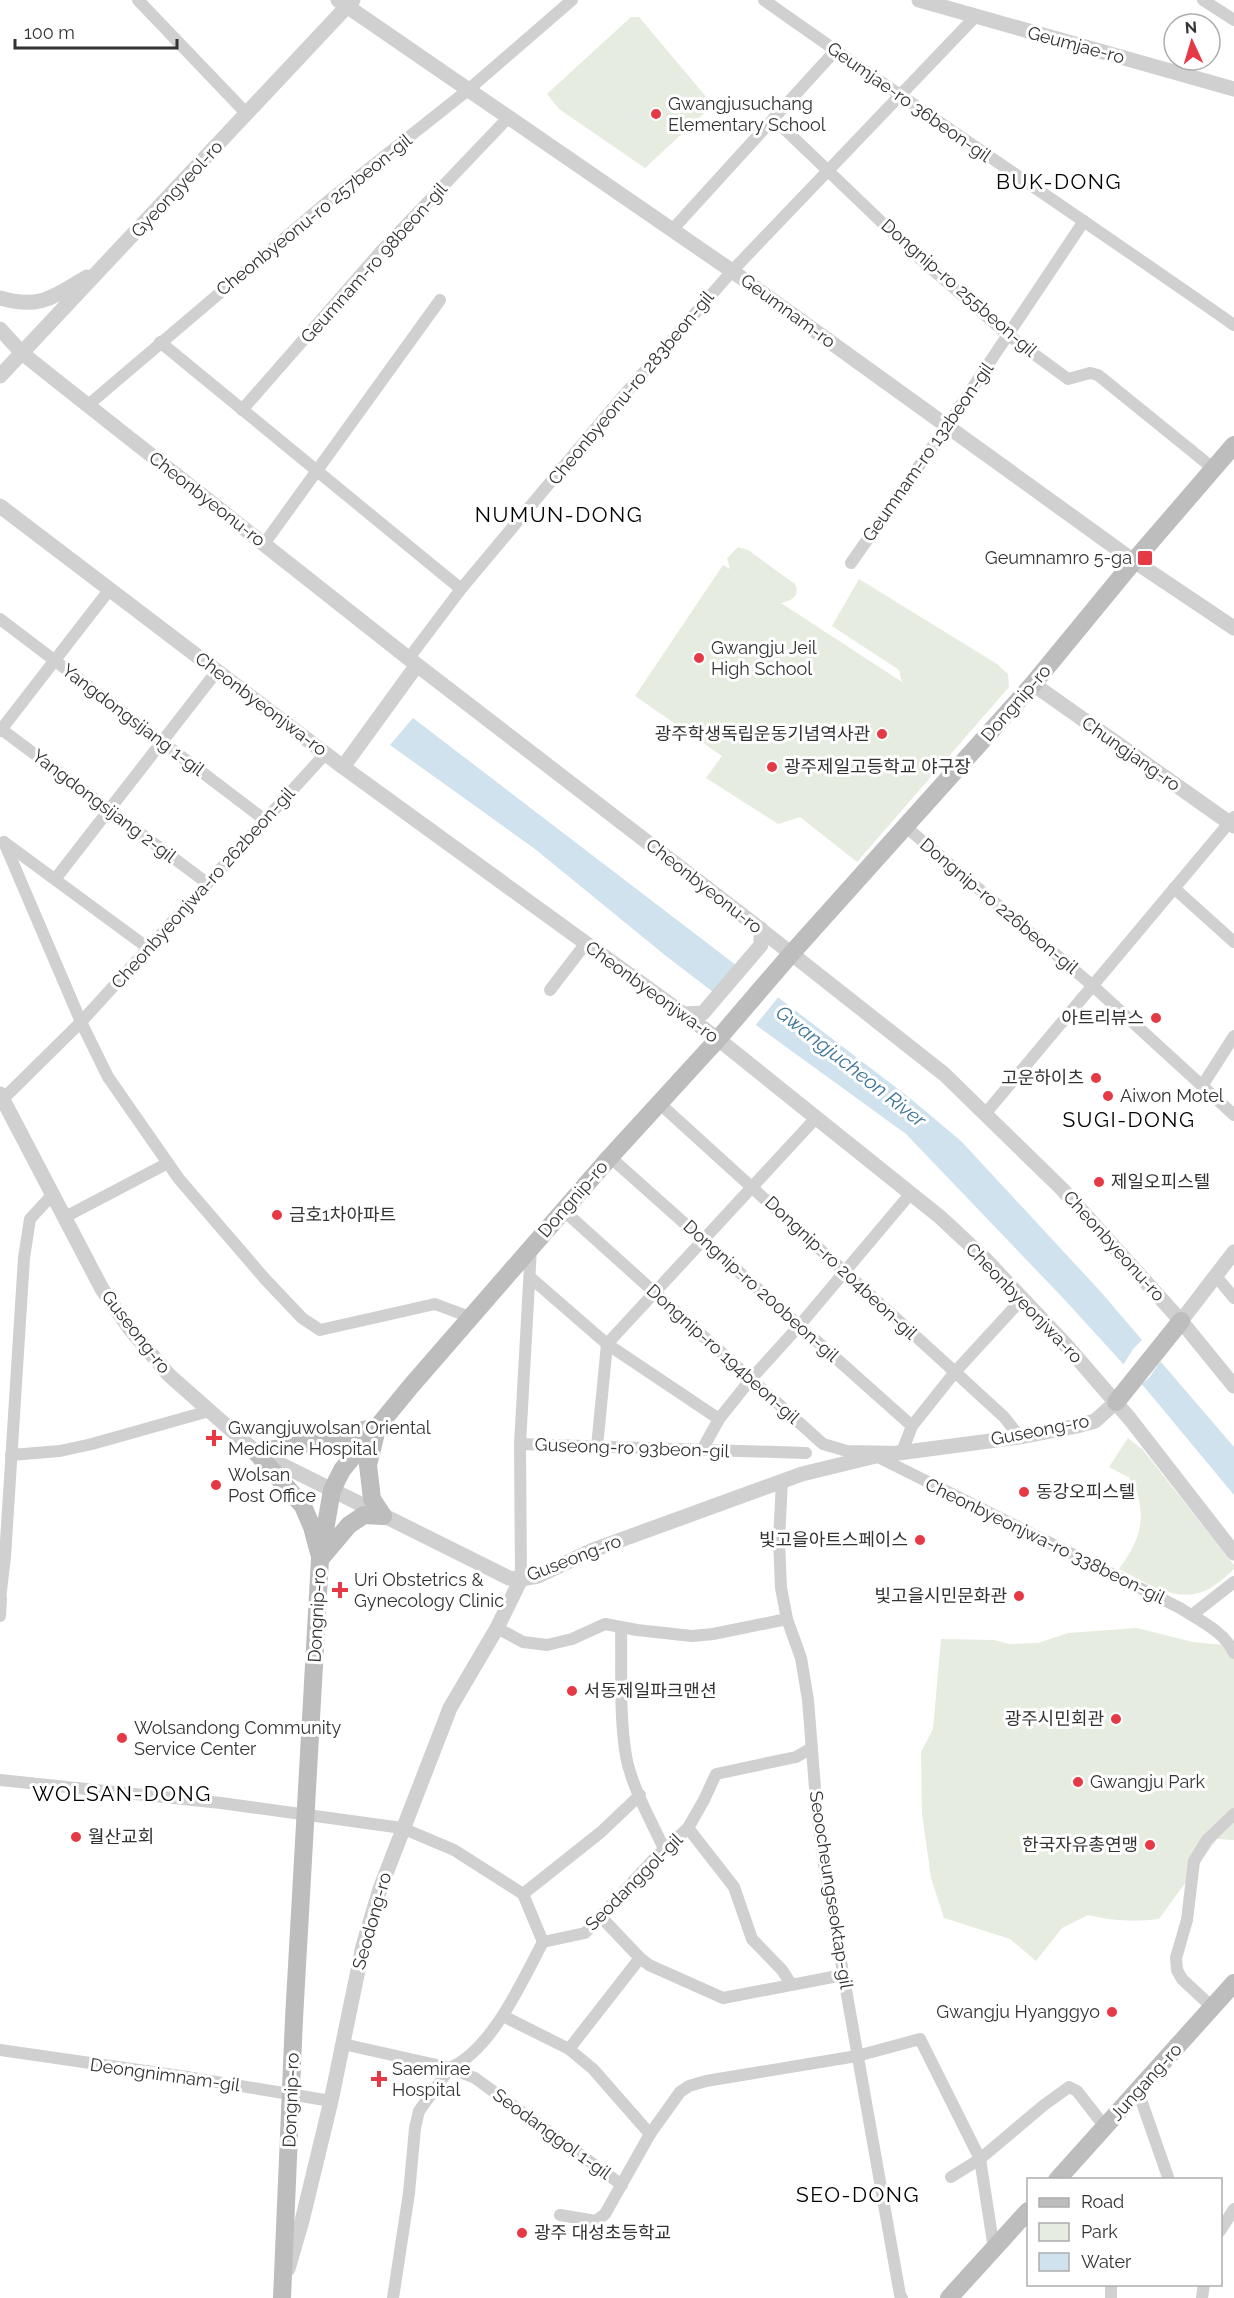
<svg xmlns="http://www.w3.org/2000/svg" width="1234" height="2298" font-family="Raleway,'Noto Sans KR',sans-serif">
	<rect width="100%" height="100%" fill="#fff"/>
	<!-- green -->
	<g fill="#e6ecdf">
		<polygon points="631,17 639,17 713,105 645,168 559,109 547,94"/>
		<path d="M738,547L748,550L795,584C801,597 790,601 781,603L902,682L899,670L832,626L859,579L997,664L1008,674L1009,687L857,862L800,817L778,824L706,778L722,756L635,696L723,565L730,569L727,558Z"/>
		<path d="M1128,1438L1143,1450L1234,1565V1569C1227,1575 1220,1582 1212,1587C1181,1607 1147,1583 1119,1569C1140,1540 1147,1520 1135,1486L1129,1482L1130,1478L1109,1467Z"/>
		<path d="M1137,1628L1193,1642L1234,1646V1840L1217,1839L1159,1919C1134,1922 1113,1921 1088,1915L1062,1928L1036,1961L1010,1939L944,1918L931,1878L922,1813L921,1752L933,1729L941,1639L994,1640L1009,1644L1038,1643L1068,1633Z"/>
	</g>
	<!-- water -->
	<polygon fill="#cfe2ee" points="413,718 911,1099 961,1141 1100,1291 1234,1447 1234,1495 1146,1389 1063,1298 906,1134 760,1028 666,956 535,849 390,745"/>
	<!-- pier -->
	<g fill="#fff">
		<polygon points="741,965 780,995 754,1027 714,997"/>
		<polygon points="1144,1338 1162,1359 1149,1378 1139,1386 1122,1367 1133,1349"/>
	</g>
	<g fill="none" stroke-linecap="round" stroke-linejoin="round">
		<!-- minor -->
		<g stroke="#d0d0d0" stroke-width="12">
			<polyline points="138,0 247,114"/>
			<path d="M764,0C919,110 1078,216 1234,325"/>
			<polyline points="1203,0 1234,20"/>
			<polyline points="774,119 918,257 1008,335 1068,379 1090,373 1098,375 1214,469"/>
			<polyline points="672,230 835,51"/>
			<polyline points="160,342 461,589"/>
			<polyline points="87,406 328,201 468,90 572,0"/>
			<polyline points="242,410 381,251 508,118"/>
			<polyline points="264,544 440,300"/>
			<polyline points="851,563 947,426 1084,221"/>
			<polyline points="0,619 265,820"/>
			<polyline points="409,658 461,589 610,411 732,271 975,17"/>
			<polyline points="1,729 207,883"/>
			<polyline points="0,731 110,589"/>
			<polyline points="906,827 1093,986 1234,1115"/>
			<polyline points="4,842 81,1022 108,1077 179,1179 265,1279 302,1318 320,1330 435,1304 470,1317"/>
			<polyline points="4,842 148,948"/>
			<polyline points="56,878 217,671"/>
			<polyline points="1174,888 1234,942"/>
			<polyline points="550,990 586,943"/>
			<polyline points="1202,1086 1234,1036"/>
			<polyline points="3,1099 81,1022 326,753"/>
			<polyline points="659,1103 955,1372 1004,1417 1020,1437"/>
			<polyline points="985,1114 1234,817"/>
			<polyline points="610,1157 912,1426"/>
			<polyline points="563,1210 823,1444 847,1451 902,1452 912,1426 955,1372 1023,1298"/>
			<polyline points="65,1217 168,1163"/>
			<polyline points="1215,1275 1234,1298"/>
			<polyline points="531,1278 607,1344 719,1419"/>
			<polyline points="520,1444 806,1453"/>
			<polyline points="597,1447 607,1344 815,1119"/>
			<polyline points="702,1450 719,1419 751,1379 799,1326 911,1193"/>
			<polyline points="11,1455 60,1451 92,1444 209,1411"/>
			<path d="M876,1456L1180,1608C1199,1620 1225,1632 1234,1653"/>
			<polyline points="782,1481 779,1540 781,1588 787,1619 801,1658 808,1700 817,1813 824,1865 900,2295 902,2298"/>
			<polyline points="521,1579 520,1444 531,1248"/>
			<polyline points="0,1599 5,1557 24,1258 30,1219 53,1194"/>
			<polyline points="1192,1615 1234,1582"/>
			<polyline points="0,1616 1,1599"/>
			<path d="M621,1627C622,1669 619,1714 626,1756C632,1788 651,1820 664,1849"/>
			<polyline points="497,1628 523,1642 547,1645 572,1639 605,1624 637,1630 692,1636 713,1634 787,1619"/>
			<polyline points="0,1780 221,1803 402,1828 454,1850 523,1894 601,1832 640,1795"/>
			<polyline points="688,1828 734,1887 752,1939 782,1970 791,1984"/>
			<polyline points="523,1894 543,1942"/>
			<polyline points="601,1917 640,1958 649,1965 723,1998 843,1975"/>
			<polyline points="1212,2007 1182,1979 1177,1970 1176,1958 1187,1920 1194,1861 1207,1840 1234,1814"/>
			<polyline points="503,2016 569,2049 593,2069 650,2134"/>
			<polyline points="343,2044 450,2068 475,2078 622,2185"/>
			<polyline points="569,2049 640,1958"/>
			<polyline points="0,2050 187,2077 331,2101"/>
			<path d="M450,2068C492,2050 522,1981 543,1942L585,1933L653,1860L688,1828L704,1800L716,1774L796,1757L812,1748"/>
			<polyline points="1138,2091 1169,2180"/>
			<polyline points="951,2177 980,2159 1044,2105 1069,2087 1077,2091 1105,2127"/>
			<polyline points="560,2215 596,2221 605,2214 650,2134 680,2092 689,2086 706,2081 857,2056 920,2039 980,2159 994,2249"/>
			<polyline points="1220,2231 1234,2209"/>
			<polyline points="1111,2284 1111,2298"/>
			<polyline points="393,2298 409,2193 415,2128 419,2111 450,2068"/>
			<polyline points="1202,2298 1204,2284"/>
		</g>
		<!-- tertiary -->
		<g stroke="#d0d0d0" stroke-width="15">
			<polyline points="338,0 732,271 1134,561 1234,628"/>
			<polyline points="919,0 1234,89"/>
			<path d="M0,298C40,310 54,296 87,277"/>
			<polyline points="0,329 22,353 52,377 417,665 755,925 944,1074 1061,1188 1181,1321 1234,1386"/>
			<polyline points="0,376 353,0"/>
			<polyline points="0,506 343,767 718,1039 940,1217 984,1258 1066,1345 1130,1419 1234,1553"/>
			<polyline points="1033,684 1234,826"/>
			<polyline points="343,767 417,665"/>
			<polyline points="683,1014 703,1013 761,945 761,929"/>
			<polyline points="0,1094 102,1289 130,1329 169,1375 256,1452 509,1578 521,1579 538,1576 593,1550 802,1474 876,1456 1020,1437 1077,1426 1095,1421 1116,1402"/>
			<polyline points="1181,1321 1234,1252"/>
			<polyline points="288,2269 302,2221 331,2101 363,1946 380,1889 450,1708 497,1628 521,1579"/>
		</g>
		<!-- secondary -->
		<g stroke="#bdbdbd" stroke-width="18">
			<polyline points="1116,1402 1181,1321"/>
			<polyline points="376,1433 368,1465 372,1499 383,1516"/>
			<polyline points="256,1452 303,1506 312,1527 319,1553"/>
			<polyline points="256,1452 333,1439 378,1426"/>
			<polyline points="322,1557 349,1525 364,1515 383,1516"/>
			<polyline points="1057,2180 1234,1983"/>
			<polyline points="282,2298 294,2019 320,1559 332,1490 342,1470 411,1386 610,1157 718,1039 791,954 1033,684 1134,561 1234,445"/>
			<polyline points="949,2298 1028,2211"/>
		</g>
	</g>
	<!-- markers -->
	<g fill="#e63946" stroke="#fff" stroke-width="2">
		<circle cx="656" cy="114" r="6"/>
		<rect x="1137" y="550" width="16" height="16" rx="3"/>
		<circle cx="699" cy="658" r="6"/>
		<circle cx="882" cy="734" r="6"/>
		<circle cx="772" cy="767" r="6"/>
		<circle cx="1156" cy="1018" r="6"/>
		<circle cx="1096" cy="1078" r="6"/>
		<circle cx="1108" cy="1096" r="6"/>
		<circle cx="1099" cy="1182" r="6"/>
		<circle cx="277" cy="1215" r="6"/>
		<path d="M211 1429h6v6h6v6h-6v6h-6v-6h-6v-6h6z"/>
		<circle cx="216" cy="1485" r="6"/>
		<circle cx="1024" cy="1492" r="6"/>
		<circle cx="920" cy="1540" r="6"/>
		<path d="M337 1581h6v6h6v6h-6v6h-6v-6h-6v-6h6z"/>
		<circle cx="1019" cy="1596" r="6"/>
		<circle cx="572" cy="1691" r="6"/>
		<circle cx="1116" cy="1719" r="6"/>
		<circle cx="122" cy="1738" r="6"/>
		<circle cx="1078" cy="1782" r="6"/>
		<circle cx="76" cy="1837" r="6"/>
		<circle cx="1150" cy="1845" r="6"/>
		<circle cx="1112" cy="2012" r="6"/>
		<path d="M376 2070h6v6h6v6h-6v6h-6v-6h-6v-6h6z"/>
		<circle cx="522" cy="2233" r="6"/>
	</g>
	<g text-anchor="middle" stroke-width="6" stroke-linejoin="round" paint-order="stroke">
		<!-- street labels -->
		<g font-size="18" fill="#333" stroke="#fff">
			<text transform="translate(1076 45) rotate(15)" y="6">Geumjae-ro</text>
			<text transform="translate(909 102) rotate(35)" y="6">Geumjae-ro 36beon-gil</text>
			<text transform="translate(177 189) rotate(-47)" y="6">Gyeongyeol-ro</text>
			<text transform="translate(314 215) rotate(-39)" y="6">Cheonbyeonu-ro 257beon-gil</text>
			<text transform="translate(374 263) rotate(-48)" y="6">Geumnam-ro 98beon-gil</text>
			<text transform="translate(959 288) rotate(41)" y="6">Dongnip-ro 255beon-gil</text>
			<text transform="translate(788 311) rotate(36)" y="6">Geumnam-ro</text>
			<text transform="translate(631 388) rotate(-50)" y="6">Cheonbyeonu-ro 283beon-gil</text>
			<text transform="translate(928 452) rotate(-55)" y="6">Geumnam-ro 132beon-gil</text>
			<text transform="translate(207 499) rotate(38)" y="6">Cheonbyeonu-ro</text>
			<text transform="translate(1016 703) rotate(-49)" y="6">Dongnip-ro</text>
			<text transform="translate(261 704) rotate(37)" y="6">Cheonbyeonjwa-ro</text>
			<text transform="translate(133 720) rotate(37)" y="6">Yangdongsijang 1-gil</text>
			<text transform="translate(1131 754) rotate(35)" y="6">Chungjang-ro</text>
			<text transform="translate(104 806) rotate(37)" y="6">Yangdongsijang 2-gil</text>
			<text transform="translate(704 886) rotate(38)" y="6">Cheonbyeonu-ro</text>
			<text transform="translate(203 888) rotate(-48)" y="6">Cheonbyeonjwa-ro 262beon-gil</text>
			<text transform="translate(999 906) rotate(40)" y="6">Dongnip-ro 226beon-gil</text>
			<text transform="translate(652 992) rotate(36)" y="6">Cheonbyeonjwa-ro</text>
			<text transform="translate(573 1199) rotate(-49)" y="6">Dongnip-ro</text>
			<text transform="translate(1114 1246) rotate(48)" y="6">Cheonbyeonu-ro</text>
			<text transform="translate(841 1268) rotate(43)" y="6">Dongnip-ro 204beon-gil</text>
			<text transform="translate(761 1291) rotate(42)" y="6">Dongnip-ro 200beon-gil</text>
			<text transform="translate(1024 1303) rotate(46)" y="6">Cheonbyeonjwa-ro</text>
			<text transform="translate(136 1332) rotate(52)" y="6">Guseong-ro</text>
			<text transform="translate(723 1354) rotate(42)" y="6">Dongnip-ro 194beon-gil</text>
			<text transform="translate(1040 1430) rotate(-11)" y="6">Guseong-ro</text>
			<text transform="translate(632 1448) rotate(2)" y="6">Guseong-ro 93beon-gil</text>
			<text transform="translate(1045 1541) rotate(26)" y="6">Cheonbyeonjwa-ro 338beon-gil</text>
			<text transform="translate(574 1558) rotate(-21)" y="6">Guseong-ro</text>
			<text transform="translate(317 1615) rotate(-87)" y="6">Dongnip-ro</text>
			<text transform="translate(634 1882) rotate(-45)" y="6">Seodanggol-gil</text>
			<text transform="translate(831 1890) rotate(81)" y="6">Seoocheungseoktap-gil</text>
			<text transform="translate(372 1921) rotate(-74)" y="6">Seodong-ro</text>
			<text transform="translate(165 2075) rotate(8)" y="6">Deongnimnam-gil</text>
			<text transform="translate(1146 2082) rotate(-48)" y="6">Jungang-ro</text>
			<text transform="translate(291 2100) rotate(-88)" y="6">Dongnip-ro</text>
			<text transform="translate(552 2134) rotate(36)" y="6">Seodanggol 1-gil</text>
		</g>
		<!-- poi labels -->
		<g font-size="18" fill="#333" stroke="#fff" text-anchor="start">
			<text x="668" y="110">Gwangjusuchang<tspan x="668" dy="21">Elementary School</tspan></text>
			<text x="1132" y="564" text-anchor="end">Geumnamro 5-ga</text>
			<text x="711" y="654">Gwangju Jeil<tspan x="711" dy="21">High School</tspan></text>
			<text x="870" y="740" text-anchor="end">광주학생독립운동기념역사관</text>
			<text x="784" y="773">광주제일고등학교 야구장</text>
			<text x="1144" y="1024" text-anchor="end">아트리뷰스</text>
			<text x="1084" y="1084" text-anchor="end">고운하이츠</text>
			<text x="1120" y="1102">Aiwon Motel</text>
			<text x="1111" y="1188">제일오피스텔</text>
			<text x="289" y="1221">금호1차아파트</text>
			<text x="228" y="1434">Gwangjuwolsan Oriental<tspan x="228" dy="21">Medicine Hospital</tspan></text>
			<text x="228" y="1481">Wolsan<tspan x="228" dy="21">Post Office</tspan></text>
			<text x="1036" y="1498">동강오피스텔</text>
			<text x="908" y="1546" text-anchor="end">빛고을아트스페이스</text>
			<text x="354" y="1586">Uri Obstetrics &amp;<tspan x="354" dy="21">Gynecology Clinic</tspan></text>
			<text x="1007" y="1602" text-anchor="end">빛고을시민문화관</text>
			<text x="584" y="1697">서동제일파크맨션</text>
			<text x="1104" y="1725" text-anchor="end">광주시민회관</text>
			<text x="134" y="1734">Wolsandong Community<tspan x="134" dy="21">Service Center</tspan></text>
			<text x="1090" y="1788">Gwangju Park</text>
			<text x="88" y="1843">월산교회</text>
			<text x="1138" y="1851" text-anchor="end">한국자유총연맹</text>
			<text x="1100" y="2018" text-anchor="end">Gwangju Hyanggyo</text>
			<text x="392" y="2075">Saemirae<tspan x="392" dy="21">Hospital</tspan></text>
			<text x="534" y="2239">광주 대성초등학교</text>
		</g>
		<!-- water labels -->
		<g font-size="20" font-style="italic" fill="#3f7597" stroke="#fff">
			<text transform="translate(851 1066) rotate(38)" y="7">Gwangjucheon River</text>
		</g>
		<!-- quarter labels -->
		<g font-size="21" letter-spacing="1.5" fill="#000" stroke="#fff">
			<text x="1059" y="189">BUK-DONG</text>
			<text x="559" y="522">NUMUN-DONG</text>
			<text x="1129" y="1127">SUGI-DONG</text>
			<text x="122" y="1801">WOLSAN-DONG</text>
			<text x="858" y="2202">SEO-DONG</text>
		</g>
	</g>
	<!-- legend -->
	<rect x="1027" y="2178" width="195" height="108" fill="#ffffff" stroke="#adadad" stroke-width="1.5"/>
	<rect x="1039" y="2198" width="30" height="9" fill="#bdbdbd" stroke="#adadad" stroke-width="1.5"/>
	<text x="1081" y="2208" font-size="18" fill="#333333">Road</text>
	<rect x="1039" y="2223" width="30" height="18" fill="#e6ecdf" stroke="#adadad" stroke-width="1.5"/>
	<text x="1081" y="2238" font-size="18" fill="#333333">Park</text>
	<rect x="1039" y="2253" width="30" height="18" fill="#cfe2ee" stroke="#adadad" stroke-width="1.5"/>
	<text x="1081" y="2268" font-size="18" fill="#333333">Water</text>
	<!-- north arrow -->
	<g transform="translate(1192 42) rotate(356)"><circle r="28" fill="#ffffff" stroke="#adadad" stroke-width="1.5"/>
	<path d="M0-4.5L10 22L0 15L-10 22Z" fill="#e63946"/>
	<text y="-9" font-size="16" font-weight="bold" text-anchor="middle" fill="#333333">N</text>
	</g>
	<!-- scale -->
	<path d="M15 39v9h162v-9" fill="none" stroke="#333333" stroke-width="3"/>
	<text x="24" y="39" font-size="18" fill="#333333" stroke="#ffffff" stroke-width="4.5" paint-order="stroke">100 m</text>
</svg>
